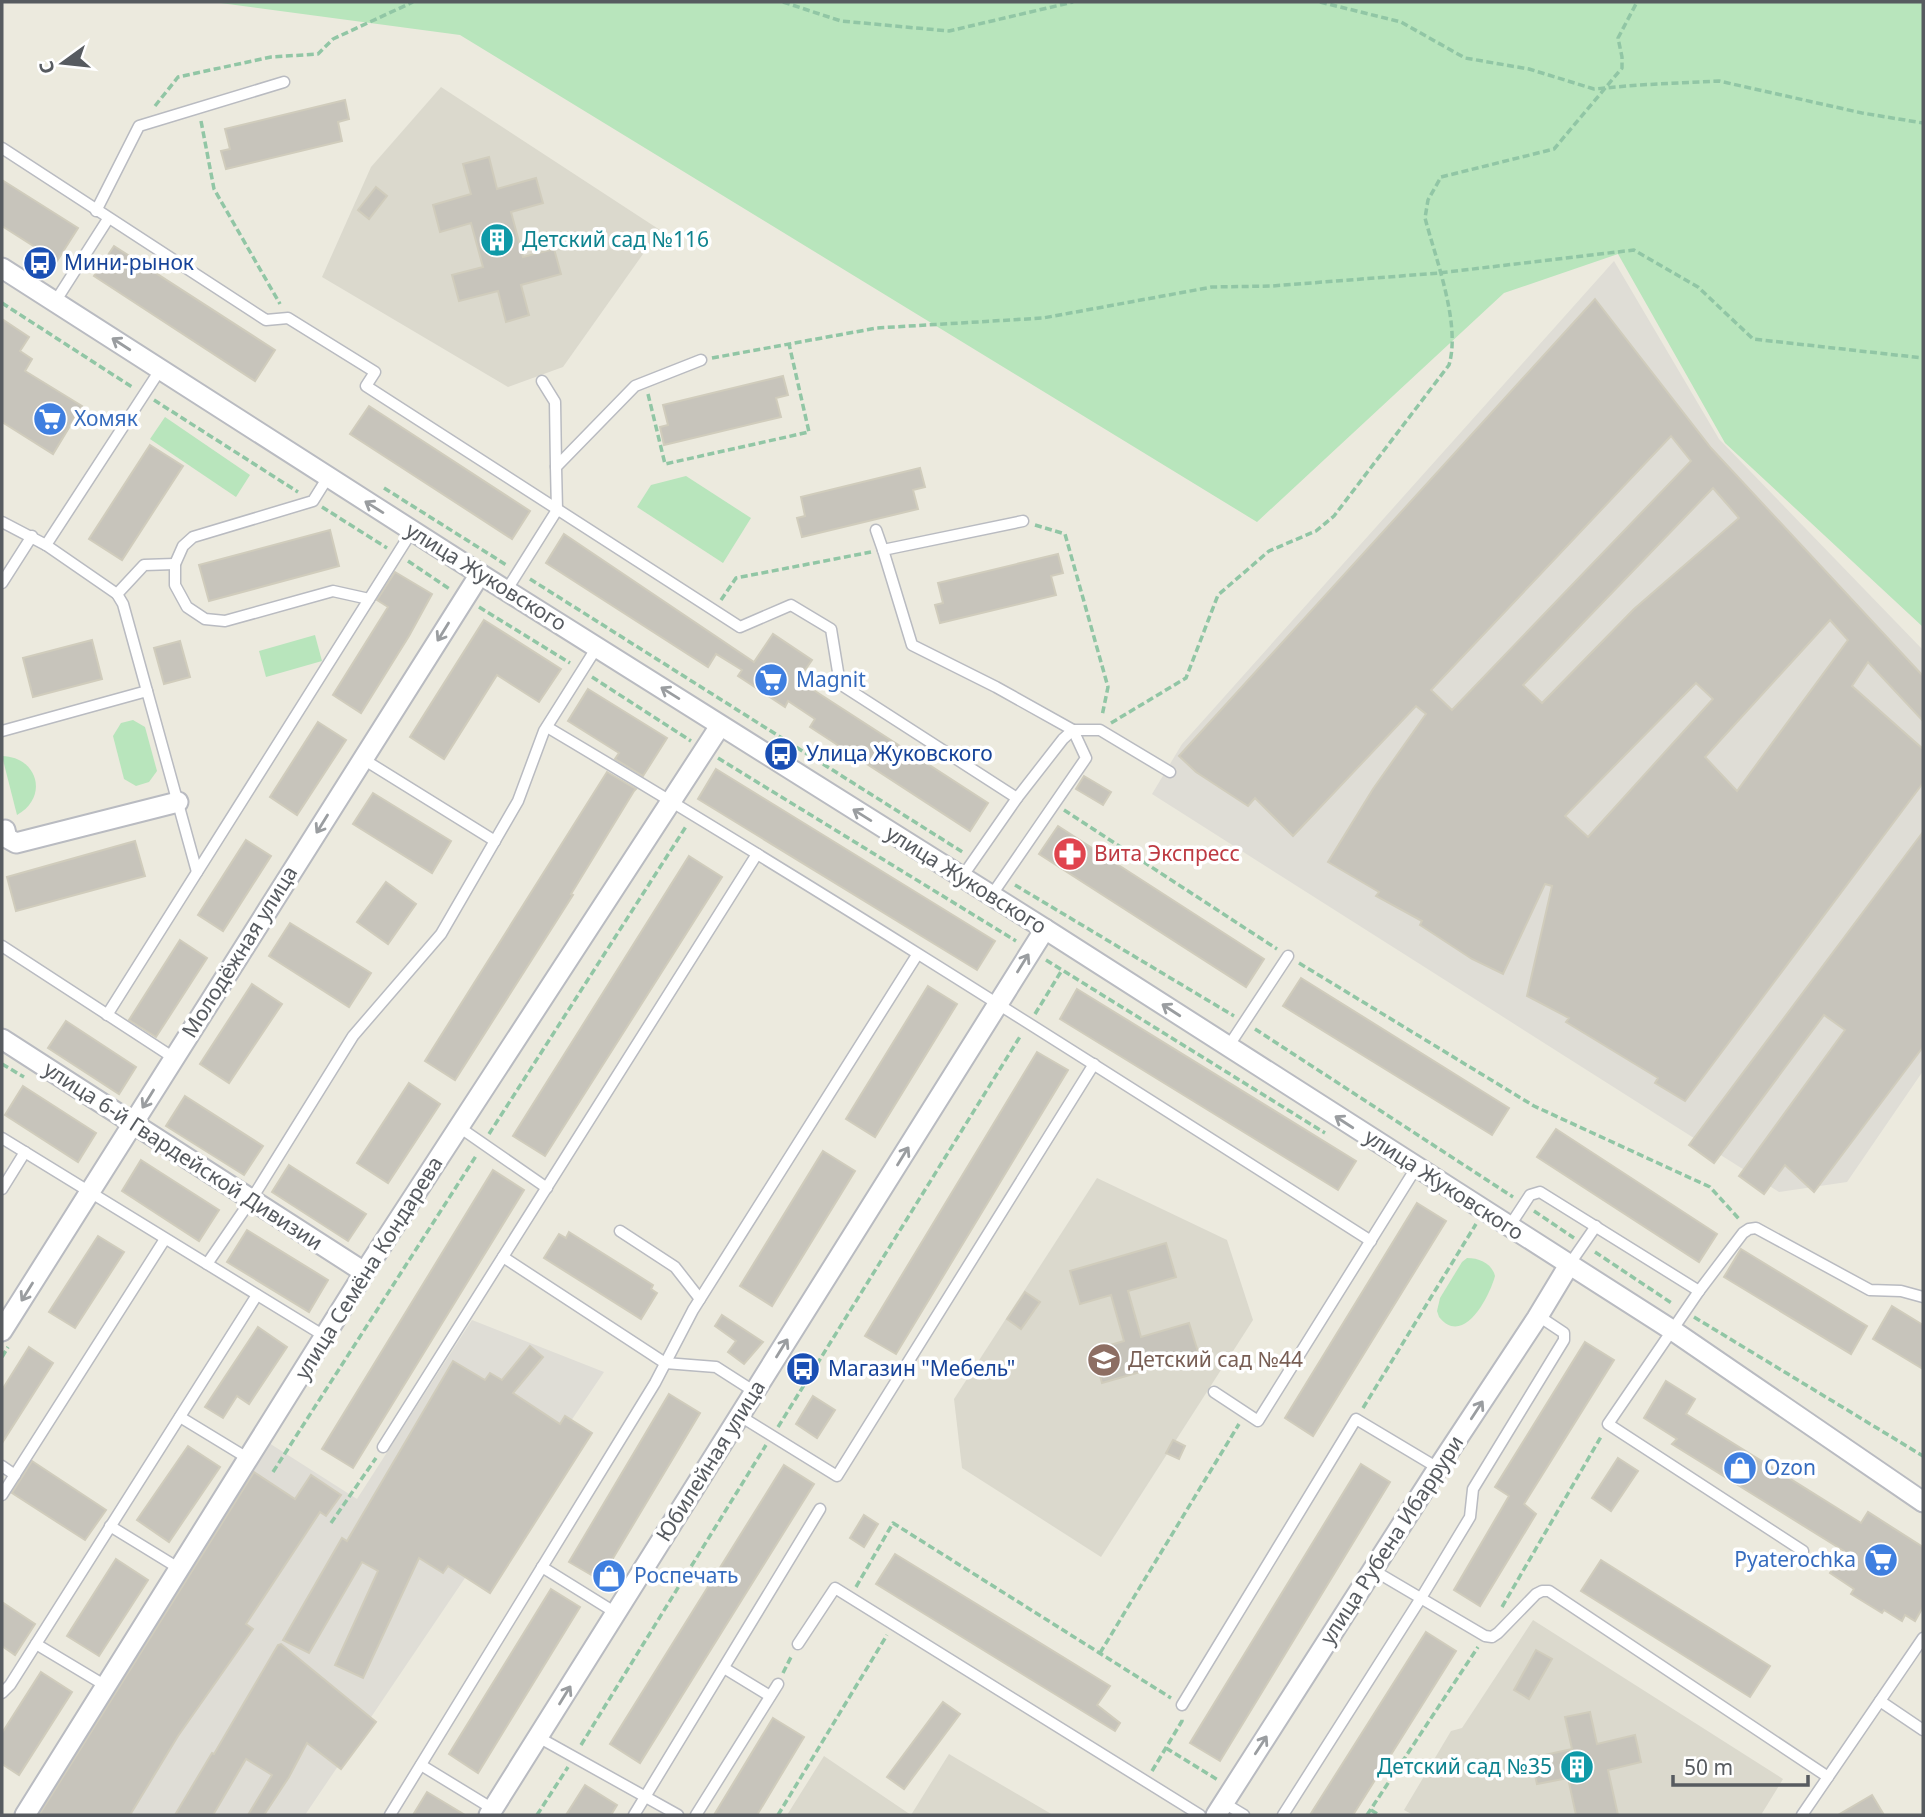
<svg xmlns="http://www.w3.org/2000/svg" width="1925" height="1817" font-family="'Noto Sans',sans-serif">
	<rect width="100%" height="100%" fill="#eceade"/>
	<!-- industrial -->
	<g fill="#dfddd6">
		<polygon points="1614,261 1719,439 1923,650 1923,1071 1847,1182 1779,1192 1152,794 1182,744"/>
		<polygon points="472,1320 604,1372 305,1815 34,1815 269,1443 357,1499"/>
	</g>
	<!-- education -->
	<g fill="#dbd9cd">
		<polygon points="441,87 660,230 563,367 508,387 322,277 371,167"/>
		<polygon points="1097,1178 1227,1240 1253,1320 1101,1557 962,1468 954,1399"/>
		<polygon points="1533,1620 1783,1779 1761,1815 1413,1815 1404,1810 1451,1731 1462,1728"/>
		<polygon points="949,1754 1053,1815 787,1815 824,1756 911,1815"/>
	</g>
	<!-- green -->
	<g fill="#b8e5bc">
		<polygon points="213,2 1923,2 1923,627 1725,443 1618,254 1504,293 1257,522 460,35"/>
		<polygon points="165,417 250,475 236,497 150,439"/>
		<polygon points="686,476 751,518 723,563 637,507 651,485"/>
		<polygon points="315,635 322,661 266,677 259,651"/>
		<polygon points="133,720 145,727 157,771 149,782 136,786 124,779 113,736 121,723"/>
		<path d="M2,756C38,757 49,797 17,815Z"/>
		<path d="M1467,1258C1480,1258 1492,1264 1495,1276C1489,1298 1463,1347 1439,1317L1437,1311L1440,1298L1462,1262Z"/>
	</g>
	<!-- building -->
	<g fill="#c7c4bb" stroke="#d0ccbc" stroke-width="2" fill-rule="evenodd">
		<polygon points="345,100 349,119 338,122 342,141 226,169 221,151 230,149 225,129"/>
		<polygon points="489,157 497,189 536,178 543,203 511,212 523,257 554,249 561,274 521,285 529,315 506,322 498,291 459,301 452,275 483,267 471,223 440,232 433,205 471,194 463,164"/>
		<polygon points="2,180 78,228 57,261 2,226"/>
		<polygon points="376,187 387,196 369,219 358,210"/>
		<polygon points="114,246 275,350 255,381 94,276"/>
		<path d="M1595,299L1711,448L1923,676V721L1868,662L1852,686L1923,749V783L1685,1101L1655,1083L1658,1078L1566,1022L1569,1018L1527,996L1552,886L1545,884L1503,974L1472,959L1420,925L1422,921L1376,896L1379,892L1328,862L1373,789L1426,714L1416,706L1293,836L1255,798L1248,806L1196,772L1179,756ZM1671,436L1691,461L1452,710L1431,690ZM1713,488L1739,518L1634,609L1542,703L1523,685ZM1830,620L1848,640L1737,791L1705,757ZM1696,683L1713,699L1588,837L1565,816Z"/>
		<polygon points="2,319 29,337 20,351 32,359 25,371 82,406 53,454 2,422"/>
		<polygon points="783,376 788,395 776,398 781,417 664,445 660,427 668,425 663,405"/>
		<polygon points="369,406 530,511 512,539 350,434"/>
		<polygon points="150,445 183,466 122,560 89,539"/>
		<polygon points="920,468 925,487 913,490 918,509 802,537 797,518 805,516 801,497"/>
		<polygon points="330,530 339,566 209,601 199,565"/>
		<polygon points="564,534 754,662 773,634 812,660 798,680 988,803 970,831 810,727 815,719 788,701 785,707 738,676 742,670 716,654 708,667 546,563"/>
		<polygon points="1058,554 1063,573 1051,576 1056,595 940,623 935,605 943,603 938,583"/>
		<polygon points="395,572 432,594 409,636 361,713 333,695 388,607 377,600"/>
		<polygon points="484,620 561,669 539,702 497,675 444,759 410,737"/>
		<polygon points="92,640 102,679 33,697 23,658"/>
		<polygon points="180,641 190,677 164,684 154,648"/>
		<polygon points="588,689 667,738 643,776 615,759 619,753 568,721"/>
		<polygon points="318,722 346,740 297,815 270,797"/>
		<polygon points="716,769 995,941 977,970 698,799"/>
		<polygon points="607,772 636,789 634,791 571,894 573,895 455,1080 425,1061"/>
		<polygon points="1084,776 1111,792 1103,805 1076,789"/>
		<polygon points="373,793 451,841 432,873 353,824"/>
		<polygon points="1058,826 1264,959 1246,987 1039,854"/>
		<polygon points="1923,832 1923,1047 1814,1192 1785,1165 1764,1194 1739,1176 1845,1030 1824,1015 1714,1163 1689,1145"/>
		<polygon points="246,840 271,856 223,931 198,915"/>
		<polygon points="135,841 145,876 16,911 7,877"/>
		<polygon points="689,856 722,877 545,1156 513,1136"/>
		<polygon points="386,882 416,904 388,944 357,922"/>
		<polygon points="290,923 371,973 349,1007 269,956"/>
		<polygon points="180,940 207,958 156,1037 129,1020"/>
		<polygon points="1301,978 1509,1108 1492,1135 1283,1006"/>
		<polygon points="252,984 282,1004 229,1083 200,1064"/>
		<polygon points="928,986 957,1004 875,1137 846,1119"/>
		<polygon points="1077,989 1356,1161 1338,1190 1060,1019"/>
		<polygon points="66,1021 136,1067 119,1094 48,1048"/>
		<polygon points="1037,1052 1068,1070 896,1354 865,1336"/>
		<polygon points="409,1083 440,1104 388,1183 357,1163"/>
		<polygon points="23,1086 96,1133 78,1162 5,1115"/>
		<polygon points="185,1096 263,1146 244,1175 166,1126"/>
		<polygon points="1556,1129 1717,1234 1699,1262 1537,1157"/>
		<polygon points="823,1151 855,1171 772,1306 740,1286"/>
		<polygon points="141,1160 219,1210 199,1241 122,1191"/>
		<polygon points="289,1165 366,1214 348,1241 272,1192"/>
		<polygon points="493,1170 524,1190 353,1468 322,1449"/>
		<polygon points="1417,1203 1446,1221 1313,1436 1285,1418"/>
		<polygon points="247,1230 328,1280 309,1312 227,1262"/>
		<polygon points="569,1232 653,1285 651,1289 657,1293 641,1319 544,1258 559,1234 566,1238"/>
		<polygon points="98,1236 124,1252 75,1328 49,1312"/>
		<polygon points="1166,1243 1176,1277 1128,1291 1141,1337 1189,1323 1199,1355 1102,1383 1093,1350 1124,1341 1111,1295 1080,1304 1070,1271"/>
		<polygon points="1741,1249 1867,1326 1851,1354 1724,1277"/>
		<polygon points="1025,1292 1040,1302 1021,1329 1007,1319"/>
		<polygon points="1892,1306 1923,1325 1923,1369 1873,1339"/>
		<polygon points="722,1315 763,1342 744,1364 728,1352 736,1341 715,1326"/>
		<polygon points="258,1327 287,1347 249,1404 237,1396 223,1418 205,1407"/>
		<polygon points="1585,1342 1614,1360 1524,1504 1536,1514 1480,1606 1454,1590 1509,1496 1495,1487"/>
		<polygon points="530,1346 543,1357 513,1393 560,1424 565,1416 592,1433 490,1593 448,1566 443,1573 419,1558 363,1678 335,1665 378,1571 362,1562 309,1653 283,1640 342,1538 347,1541 453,1361 485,1380 490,1373 502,1380"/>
		<polygon points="29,1347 53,1363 2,1443 2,1390"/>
		<polygon points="1666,1381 1695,1399 1686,1414 1861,1523 1868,1512 1923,1547 1923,1607 1915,1621 1905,1615 1902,1621 1884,1610 1882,1613 1851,1594 1854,1589 1830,1573 1844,1551 1672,1444 1677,1439 1644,1418"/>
		<polygon points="669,1394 700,1413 600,1580 569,1562"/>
		<polygon points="813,1396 835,1410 817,1438 796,1424"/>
		<polygon points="1173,1440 1185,1446 1179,1459 1166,1453"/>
		<polygon points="188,1446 220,1467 169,1542 137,1520"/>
		<polygon points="1618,1458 1638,1471 1611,1511 1592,1498"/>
		<polygon points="32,1461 106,1510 85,1540 12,1493"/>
		<polygon points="1361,1464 1390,1482 1220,1761 1190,1743"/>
		<polygon points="784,1465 814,1484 640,1763 610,1744"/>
		<polygon points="254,1472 295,1499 311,1475 341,1495 326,1516 320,1512 246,1624 253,1629 178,1736 130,1815 39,1815"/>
		<polygon points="864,1515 878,1524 864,1547 850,1538"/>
		<polygon points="895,1554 1110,1686 1097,1705 1120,1723 1115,1731 876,1584"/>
		<polygon points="116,1559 148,1580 99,1656 67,1636"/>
		<polygon points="1601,1560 1770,1666 1750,1697 1581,1591"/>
		<polygon points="551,1589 580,1607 478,1773 449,1754"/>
		<polygon points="2,1602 35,1624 15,1655 2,1646"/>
		<polygon points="1426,1632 1456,1651 1353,1815 1310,1815"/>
		<polygon points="281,1644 376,1722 341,1769 307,1743 289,1777 264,1815 248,1815 272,1775 246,1759 213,1815 175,1815 212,1753 214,1754 278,1645"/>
		<polygon points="1536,1650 1552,1659 1529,1699 1514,1690"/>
		<polygon points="41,1672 72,1692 19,1775 2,1764 2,1733"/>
		<polygon points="943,1702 960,1714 904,1789 887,1777"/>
		<polygon points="1590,1712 1597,1744 1635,1735 1641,1762 1608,1770 1618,1815 1576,1815 1568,1778 1537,1784 1531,1758 1572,1749 1565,1717"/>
		<polygon points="773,1718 804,1737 757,1815 714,1815"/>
		<polygon points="585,1785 617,1805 611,1815 566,1815"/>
		<polygon points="427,1792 465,1815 413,1815"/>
		<polygon points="1872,1795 1884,1815 1838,1815"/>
	</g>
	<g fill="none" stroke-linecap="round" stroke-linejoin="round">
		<!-- service casing -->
		<g stroke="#b9bbc1" stroke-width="13">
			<g id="service">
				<polyline points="2,148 266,320 288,318 375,372 366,386 740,627 791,605 831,629 840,684 1017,798 962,877"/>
				<polyline points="96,211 139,126 284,82"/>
				<polyline points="55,302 108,219"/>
				<polyline points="542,381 555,402 556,467"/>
				<polyline points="328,477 313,501 193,537 183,546 175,564 175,585 187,607 205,619 225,621 333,591 369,599"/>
				<polyline points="2,522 46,545 117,594 123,604 147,691"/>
				<polyline points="876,530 883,550"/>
				<polyline points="46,545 160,370"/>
				<polyline points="2,583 32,536"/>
				<polyline points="506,591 557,510 556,467 635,386 701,360"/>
				<polyline points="117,594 144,565 175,564"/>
				<path d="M547,727C825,892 1098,1067 1371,1241"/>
				<polyline points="2,731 147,691 197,872"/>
				<polyline points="363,759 495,841"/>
				<polyline points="1017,798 1063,739 1073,730 996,687 912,645 883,550 1023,521"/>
				<polyline points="991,896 1086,758 1073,730 1100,730 1170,772"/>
				<polyline points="2,946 174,1058"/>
				<polyline points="107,1015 412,531"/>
				<polyline points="1228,1047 1288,956"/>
				<polyline points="459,1127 547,1188"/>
				<polyline points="2,1138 326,1337"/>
				<polyline points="2,1189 25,1152"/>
				<polyline points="1509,1227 1530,1195 1540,1192 1699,1291"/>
				<polyline points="620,1231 675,1267 700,1299"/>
				<polyline points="503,1257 665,1363 716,1367 755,1392"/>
				<polyline points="207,1264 251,1200 353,1036 441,934 518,801 544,731 597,647"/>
				<polyline points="1569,1265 1596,1226"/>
				<polyline points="1214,1392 1258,1421 1416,1168"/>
				<polyline points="740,1416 837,1476 1094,1064"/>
				<polyline points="180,1417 249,1459"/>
				<polyline points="383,1447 757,854"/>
				<polyline points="2,1466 15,1475"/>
				<polyline points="2,1495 165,1239"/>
				<polyline points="110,1526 180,1569"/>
				<polyline points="1803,1551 1608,1424 1699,1291 1743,1233 1749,1229 1756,1228 1870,1290 1901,1291 1923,1297"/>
				<polyline points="542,1567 616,1613"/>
				<polyline points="1373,1570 1485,1636 1492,1637 1498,1633 1536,1594 1542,1591 1549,1591 1828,1777"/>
				<polyline points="36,1644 106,1686"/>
				<polyline points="798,1644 835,1588 1200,1815"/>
				<polyline points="724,1668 770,1696"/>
				<polyline points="2,1693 10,1685 257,1295"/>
				<polyline points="1880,1701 1923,1730"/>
				<polyline points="1182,1705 1356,1419 1438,1468"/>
				<polyline points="538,1737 678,1815"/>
				<polyline points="421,1765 493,1809"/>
				<polyline points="1224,1803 1244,1815"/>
				<polyline points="390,1815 655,1383 693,1310 917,955"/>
				<polyline points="634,1815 820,1509"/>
				<polyline points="696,1815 778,1684"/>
				<polyline points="1283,1815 1421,1598 1470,1517 1473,1489 1564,1340 1564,1333 1546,1321 1537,1318"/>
				<polyline points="1802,1815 1923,1638"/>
			</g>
		</g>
		<!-- minor casing -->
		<g stroke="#b9bbc1" stroke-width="23">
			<g id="minor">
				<polyline points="2,268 480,574 1045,929 1672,1330 1923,1502"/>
				<polyline points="2,831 5,830 7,838 16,843 178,802"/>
				<polyline points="2,1039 364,1272"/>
				<polyline points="2,1331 480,574"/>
				<polyline points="25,1815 371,1262 720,726"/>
				<polyline points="489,1815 1045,929"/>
				<polyline points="1216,1815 1438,1468 1537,1318 1569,1265"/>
			</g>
		</g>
		<!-- path -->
		<g stroke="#91c6a5" stroke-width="3.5" stroke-dasharray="7 3.5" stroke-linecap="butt">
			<polyline points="783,2 841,21 949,31 1073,2"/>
			<polyline points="1320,2 1401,22 1465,58 1529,69 1594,89 1638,85 1719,81 1862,113 1923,123"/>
			<polyline points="155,106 178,77 271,57 318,54 333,39 413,2"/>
			<polyline points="201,121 214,189 280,304"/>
			<polyline points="2,303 132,387"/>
			<polyline points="712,358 877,328 1043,318 1212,287 1272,286 1439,273 1634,250 1698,287 1753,339 1923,358"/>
			<polyline points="648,394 665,464 809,432 789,344"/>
			<polyline points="154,400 298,492"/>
			<polyline points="384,488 508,566"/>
			<polyline points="322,507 387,548"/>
			<polyline points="1035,525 1065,534 1108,687 1102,716"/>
			<polyline points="408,561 451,590"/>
			<polyline points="530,579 964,853"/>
			<polyline points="721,600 736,578 871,552"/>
			<polyline points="479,607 570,663"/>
			<polyline points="592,677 691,741"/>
			<path d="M1111,723L1186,678L1218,595L1269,551L1316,531L1334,516L1449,365C1461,324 1436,260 1425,218L1428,200L1441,177L1554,149L1622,68V57L1618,38L1637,2"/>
			<polyline points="718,758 1016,941"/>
			<polyline points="1064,810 1277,949"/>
			<polyline points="1015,885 1234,1016"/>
			<polyline points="1046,960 1325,1133"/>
			<polyline points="1299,963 1534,1106 1710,1187 1740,1220"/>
			<polyline points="1035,1014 1062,970"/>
			<polyline points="1255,1029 1513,1197"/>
			<polyline points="2,1064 24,1077"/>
			<polyline points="489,1134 687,825"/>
			<polyline points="1534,1211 1574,1238"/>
			<polyline points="1595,1252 1673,1304"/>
			<polyline points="1694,1317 1923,1456"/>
			<polyline points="2,1357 8,1347"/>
			<polyline points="1363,1408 1476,1224"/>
			<polyline points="778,1427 1021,1035"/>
			<polyline points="273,1472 476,1156"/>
			<polyline points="331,1523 376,1458"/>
			<polyline points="856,1587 893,1523 1171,1698"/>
			<polyline points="1502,1607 1602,1435"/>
			<polyline points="1100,1653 1239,1424"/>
			<polyline points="783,1673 792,1655"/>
			<polyline points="581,1745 766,1445"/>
			<polyline points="1166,1748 1218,1780"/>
			<polyline points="1152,1771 1182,1721 1182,1717"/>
			<polyline points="1371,1810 1379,1815"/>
			<polyline points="537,1815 568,1767"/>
			<polyline points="778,1815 887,1635"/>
			<polyline points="1367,1815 1478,1647"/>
		</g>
		<!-- service -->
		<use href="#service" stroke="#fff" stroke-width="10"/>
		<!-- minor -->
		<use href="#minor" stroke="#fff" stroke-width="19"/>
	</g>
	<!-- one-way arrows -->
	<defs><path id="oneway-shaft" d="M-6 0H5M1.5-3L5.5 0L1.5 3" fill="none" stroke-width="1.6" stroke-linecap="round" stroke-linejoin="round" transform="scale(1.75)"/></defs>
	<g stroke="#9a9da0">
		<use href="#oneway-shaft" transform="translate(121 344) rotate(-147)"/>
		<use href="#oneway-shaft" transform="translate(374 507) rotate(-148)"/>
		<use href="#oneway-shaft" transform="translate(443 632) rotate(122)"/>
		<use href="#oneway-shaft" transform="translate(670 693) rotate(-148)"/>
		<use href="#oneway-shaft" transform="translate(862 815) rotate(-148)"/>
		<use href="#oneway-shaft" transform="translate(322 824) rotate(122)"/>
		<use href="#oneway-shaft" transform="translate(1023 963) rotate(-58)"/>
		<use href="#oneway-shaft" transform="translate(1171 1010) rotate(-147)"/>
		<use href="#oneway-shaft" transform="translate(148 1099) rotate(122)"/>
		<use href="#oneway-shaft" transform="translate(1344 1122) rotate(-147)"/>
		<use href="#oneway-shaft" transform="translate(903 1156) rotate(-58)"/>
		<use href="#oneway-shaft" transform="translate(27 1292) rotate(122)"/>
		<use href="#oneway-shaft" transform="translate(782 1348) rotate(-58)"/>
		<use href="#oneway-shaft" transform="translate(1477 1410) rotate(-57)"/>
		<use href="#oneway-shaft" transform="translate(565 1695) rotate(-58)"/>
		<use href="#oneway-shaft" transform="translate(1261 1745) rotate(-57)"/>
	</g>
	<!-- icons -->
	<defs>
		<g id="building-disc" transform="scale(1.75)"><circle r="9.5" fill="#0f9aa8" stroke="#fff"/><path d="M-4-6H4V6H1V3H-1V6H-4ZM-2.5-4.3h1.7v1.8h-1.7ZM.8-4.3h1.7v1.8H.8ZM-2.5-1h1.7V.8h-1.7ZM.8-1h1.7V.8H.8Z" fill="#fff"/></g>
		<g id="bus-disc" transform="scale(1.75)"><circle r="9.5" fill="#1a4fb4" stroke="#fff"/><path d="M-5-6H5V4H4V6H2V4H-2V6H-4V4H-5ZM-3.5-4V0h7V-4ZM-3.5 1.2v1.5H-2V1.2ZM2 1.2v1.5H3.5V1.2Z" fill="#fff"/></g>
		<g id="supermarket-disc" transform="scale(1.75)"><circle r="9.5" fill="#3f7fe0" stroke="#fff"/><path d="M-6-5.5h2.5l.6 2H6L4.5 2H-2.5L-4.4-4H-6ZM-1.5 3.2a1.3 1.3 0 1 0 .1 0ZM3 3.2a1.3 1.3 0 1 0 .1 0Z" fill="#fff"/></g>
		<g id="pharmacy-disc" transform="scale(1.75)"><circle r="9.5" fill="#e0444e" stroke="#fff"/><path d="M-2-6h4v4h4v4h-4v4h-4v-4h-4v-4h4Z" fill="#fff"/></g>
		<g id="school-disc" transform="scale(1.75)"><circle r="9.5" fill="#8d6e63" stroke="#fff"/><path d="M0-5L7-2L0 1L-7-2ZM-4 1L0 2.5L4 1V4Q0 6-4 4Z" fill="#fff"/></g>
		<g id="shop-disc" transform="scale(1.75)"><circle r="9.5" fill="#3f7fe0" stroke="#fff"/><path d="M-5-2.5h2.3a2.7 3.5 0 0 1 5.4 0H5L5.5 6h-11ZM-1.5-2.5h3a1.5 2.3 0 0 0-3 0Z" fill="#fff"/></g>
	</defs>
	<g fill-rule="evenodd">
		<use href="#building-disc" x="497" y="240"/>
		<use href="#bus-disc" x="40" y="263"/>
		<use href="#supermarket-disc" x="50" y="419"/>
		<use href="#supermarket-disc" x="771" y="680"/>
		<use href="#bus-disc" x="781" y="754"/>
		<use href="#pharmacy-disc" x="1070" y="854"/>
		<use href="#school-disc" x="1104" y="1360"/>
		<use href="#bus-disc" x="803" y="1369"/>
		<use href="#shop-disc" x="1740" y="1468"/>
		<use href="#supermarket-disc" x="1881" y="1560"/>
		<use href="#shop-disc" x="609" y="1576"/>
		<use href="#building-disc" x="1577" y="1767"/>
	</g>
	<g text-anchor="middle" stroke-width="7" stroke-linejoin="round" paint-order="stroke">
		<!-- culture labels -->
		<g font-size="21" fill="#0d838f" stroke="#fff" text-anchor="start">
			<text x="522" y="247">Детский сад №116</text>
			<text x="1552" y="1774" text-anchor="end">Детский сад №35</text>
		</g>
		<!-- transit labels -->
		<g font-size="21" fill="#164399" stroke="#fff" text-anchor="start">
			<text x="64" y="270">Мини-рынок</text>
			<text x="806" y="761">Улица Жуковского</text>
			<text x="828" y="1376">Магазин "Мебель"</text>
		</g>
		<!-- shop labels -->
		<g font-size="21" fill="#366cbe" stroke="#fff" text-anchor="start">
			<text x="74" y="426">Хомяк</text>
			<text x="796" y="687">Magnit</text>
			<text x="1764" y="1475">Ozon</text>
			<text x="1856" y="1567" text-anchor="end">Pyaterochka</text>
			<text x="634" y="1583">Роспечать</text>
		</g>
		<!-- street labels -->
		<g font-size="21" fill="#575b60" stroke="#fff">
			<text transform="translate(486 577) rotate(32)" y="7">улица Жуковского</text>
			<text transform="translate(966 880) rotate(32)" y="7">улица Жуковского</text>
			<text transform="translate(240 952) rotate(-58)" y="7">Молодёжная улица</text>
			<text transform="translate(183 1156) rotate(33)" y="7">улица 6-й Гвардейской Дивизии</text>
			<text transform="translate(1444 1185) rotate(33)" y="7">улица Жуковского</text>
			<text transform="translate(369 1268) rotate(-58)" y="7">улица Семёна Кондарева</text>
			<text transform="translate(711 1461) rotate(-58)" y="7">Юбилейная улица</text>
			<text transform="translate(1392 1540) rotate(-57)" y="7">улица Рубена Ибаррури</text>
		</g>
		<!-- health labels -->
		<g font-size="21" fill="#be3a42" stroke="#fff" text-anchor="start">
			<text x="1094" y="861">Вита Экспресс</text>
		</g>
		<!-- education labels -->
		<g font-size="21" fill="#785e54" stroke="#fff" text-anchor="start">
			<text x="1128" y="1367">Детский сад №44</text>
		</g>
	</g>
	<!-- border -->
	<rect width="1925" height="1817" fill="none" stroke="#575b60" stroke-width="7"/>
	<!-- north arrow -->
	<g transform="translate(63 63) rotate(255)" stroke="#ffffff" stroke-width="5" paint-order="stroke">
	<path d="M0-5L12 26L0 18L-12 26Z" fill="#575b60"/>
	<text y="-10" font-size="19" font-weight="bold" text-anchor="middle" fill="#575b60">С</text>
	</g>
	<!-- scale -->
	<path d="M1673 1775v10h135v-10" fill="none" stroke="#575b60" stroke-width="3.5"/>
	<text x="1684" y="1775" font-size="21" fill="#575b60" stroke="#ffffff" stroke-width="5" paint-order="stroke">50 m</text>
</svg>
